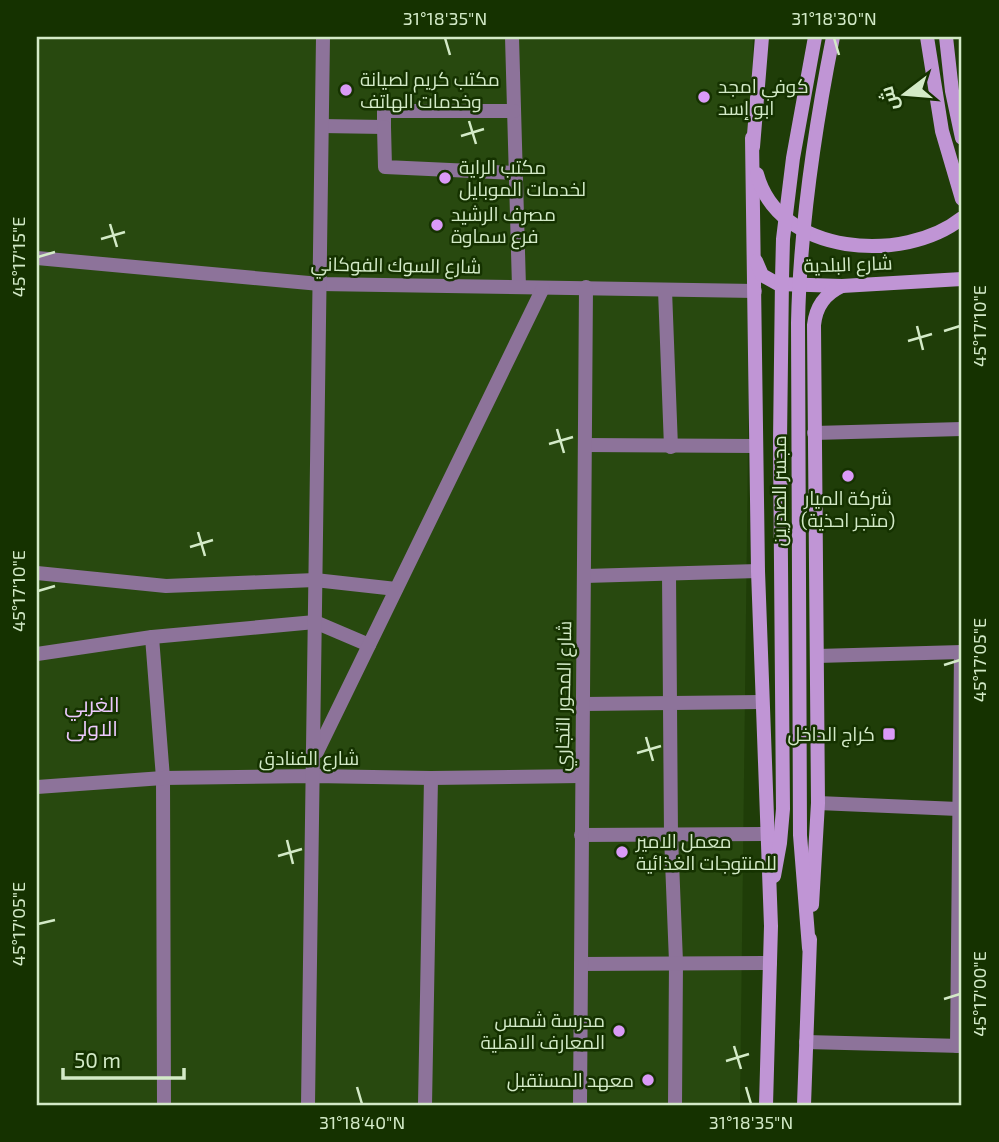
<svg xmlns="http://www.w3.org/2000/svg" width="999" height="1142" font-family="'Exo 2',Cairo,sans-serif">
	<rect width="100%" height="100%" fill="#1f3d08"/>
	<!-- built -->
	<polygon fill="#28490f" points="37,37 753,37 740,1105 37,1105"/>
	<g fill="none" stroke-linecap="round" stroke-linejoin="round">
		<!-- street -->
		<g stroke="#8d739a" stroke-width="14">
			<polyline points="512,37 519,287"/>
			<polyline points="322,126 384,127 384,111 514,111"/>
			<polyline points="384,127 385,167 516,173"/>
			<polyline points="37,258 320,284 755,291"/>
			<polyline points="665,290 671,447"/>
			<polyline points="814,433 962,429"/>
			<polyline points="585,445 755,446"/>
			<polyline points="37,573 166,586 315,580 396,589"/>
			<polyline points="669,574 671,836 676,962 675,1105"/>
			<polyline points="585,576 758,571"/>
			<polyline points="152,637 163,778 164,1105"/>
			<polyline points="37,654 152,637 315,622 369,645"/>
			<polyline points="817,656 962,652"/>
			<polyline points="584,704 761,702"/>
			<polyline points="317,752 543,288"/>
			<polyline points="37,787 163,778 314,776 431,778 581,776"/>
			<polyline points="818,803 958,809"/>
			<polyline points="581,835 767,834"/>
			<polyline points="581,964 770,963"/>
			<polyline points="806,1042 962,1046"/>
			<polyline points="957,1046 961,652"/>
			<polyline points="308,1105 323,37"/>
			<polyline points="425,1105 431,778"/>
			<polyline points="580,1105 586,287"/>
		</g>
		<!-- secondary -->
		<g stroke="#c095d5" stroke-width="14">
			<polyline points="927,37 942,131 962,199"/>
			<polyline points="946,37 952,91 962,138"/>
			<polyline points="752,138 758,571 771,926 766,1105"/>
			<polyline points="753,147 762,37"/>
			<path d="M757,174C779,256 904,264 962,218"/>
			<polyline points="756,261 762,275 778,284 842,286 962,279"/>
			<polyline points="774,876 780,843 783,809 780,441 782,279 783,239 793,158 815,37"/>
			<path d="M812,905L818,803L814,325C816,306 825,294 842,286"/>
			<path d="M809,948L800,835L798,323C800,226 814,132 833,37"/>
			<polyline points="804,1105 810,939"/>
		</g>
	</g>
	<!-- ticks -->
	<path fill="none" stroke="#d3eac7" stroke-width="2.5" d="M445,38L450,55M834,38L839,55M469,121L476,144M461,136L484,129M110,224L117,247M101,239L125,232M38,257L55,252M917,326L923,350M944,331L960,326M908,341L932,334M557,429L564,453M549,444L573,437M198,532L205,556M190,547L213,540M38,591L55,586M944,665L960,660M646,737L653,761M637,753L661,746M287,840L293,864M278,856L302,849M38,924L55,920M944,999L960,994M734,1046L741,1069M726,1061L749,1054M357,1087L362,1104M746,1087L751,1104"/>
	<!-- markers -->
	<g fill="#da9af7" stroke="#153200" stroke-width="2.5">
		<circle cx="346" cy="90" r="7"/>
		<circle cx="704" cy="97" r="7"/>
		<circle cx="445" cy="178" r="7"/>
		<circle cx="437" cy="225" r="7"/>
		<circle cx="848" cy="476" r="7"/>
		<rect x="882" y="727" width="14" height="14" rx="3.5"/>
		<circle cx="622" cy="852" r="7"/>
		<circle cx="619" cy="1031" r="7"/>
		<circle cx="648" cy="1080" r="7"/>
	</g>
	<g text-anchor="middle" stroke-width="5" stroke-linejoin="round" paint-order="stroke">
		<!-- poi labels -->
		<g font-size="19" fill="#d3eac7" stroke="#153200" text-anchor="start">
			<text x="360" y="86">مكتب كريم لصيانة<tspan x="360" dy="22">وخدمات الهاتف</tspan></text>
			<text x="718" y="93">كوفي امجد<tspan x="718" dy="22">ابو إسد</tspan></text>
			<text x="459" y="174">مكتب الراية<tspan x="459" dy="22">لخدمات الموبايل</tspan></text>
			<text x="451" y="221">مصرف الرشيد<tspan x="451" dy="22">فرع سماوة</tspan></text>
			<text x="848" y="505" text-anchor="middle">شركة الميار<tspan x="848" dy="22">(متجر احذية)</tspan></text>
			<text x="875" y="741" text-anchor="end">كراج الداخل</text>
			<text x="636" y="848">معمل الامير<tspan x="636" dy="22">للمنتوجات الغذائية</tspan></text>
			<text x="605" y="1027" text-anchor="end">مدرسة شمس<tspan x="605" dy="22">المعارف الاهلية</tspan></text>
			<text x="634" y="1087" text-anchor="end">معهد المستقبل</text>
		</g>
		<!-- street labels -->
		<g font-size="19" fill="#d3eac7" stroke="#153200">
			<text transform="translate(848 264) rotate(-2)" y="7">شارع البلدية</text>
			<text transform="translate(396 265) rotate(1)" y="7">شارع السوك الفوكاني</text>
			<text transform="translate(779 491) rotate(-90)" y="7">مجسر الصدرين</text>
			<text transform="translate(563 696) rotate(-89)" y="7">شارع المحور التجاري</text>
			<text x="309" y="765">شارع الفنادق</text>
		</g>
		<!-- neighbourhood labels -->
		<g font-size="21" fill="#ecc9fd" stroke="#153200">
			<text x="92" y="712">الغربي<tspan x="92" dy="24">الاولى</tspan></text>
		</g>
	</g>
	<!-- border -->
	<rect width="999" height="1142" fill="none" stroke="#153200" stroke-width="77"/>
	<!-- north arrow -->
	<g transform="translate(905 94) rotate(254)" stroke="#153200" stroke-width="5" paint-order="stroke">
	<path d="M0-5L12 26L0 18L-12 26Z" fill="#d3eac7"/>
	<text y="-10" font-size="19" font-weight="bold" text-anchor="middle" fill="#d3eac7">ش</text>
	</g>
	<!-- scale -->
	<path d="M63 1068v10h121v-10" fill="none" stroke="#d3eac7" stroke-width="3.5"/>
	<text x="74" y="1068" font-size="21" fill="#d3eac7" stroke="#153200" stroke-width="5" paint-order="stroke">50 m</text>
	<rect x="38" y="38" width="922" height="1066" fill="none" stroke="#d3eac7" stroke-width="2.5"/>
	<g font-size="18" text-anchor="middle" fill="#d3eac7">
		<text x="445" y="25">31°18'35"N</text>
		<text x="834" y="25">31°18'30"N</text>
		<text transform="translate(19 257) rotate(-90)" y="6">45°17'15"E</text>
		<text transform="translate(980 326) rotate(-90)" y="6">45°17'10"E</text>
		<text transform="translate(19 591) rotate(-90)" y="6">45°17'10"E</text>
		<text transform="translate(980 660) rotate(-90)" y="6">45°17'05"E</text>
		<text transform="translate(19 924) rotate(-90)" y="6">45°17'05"E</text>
		<text transform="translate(980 994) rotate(-90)" y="6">45°17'00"E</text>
		<text x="362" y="1129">31°18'40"N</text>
		<text x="751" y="1129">31°18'35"N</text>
	</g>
</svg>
